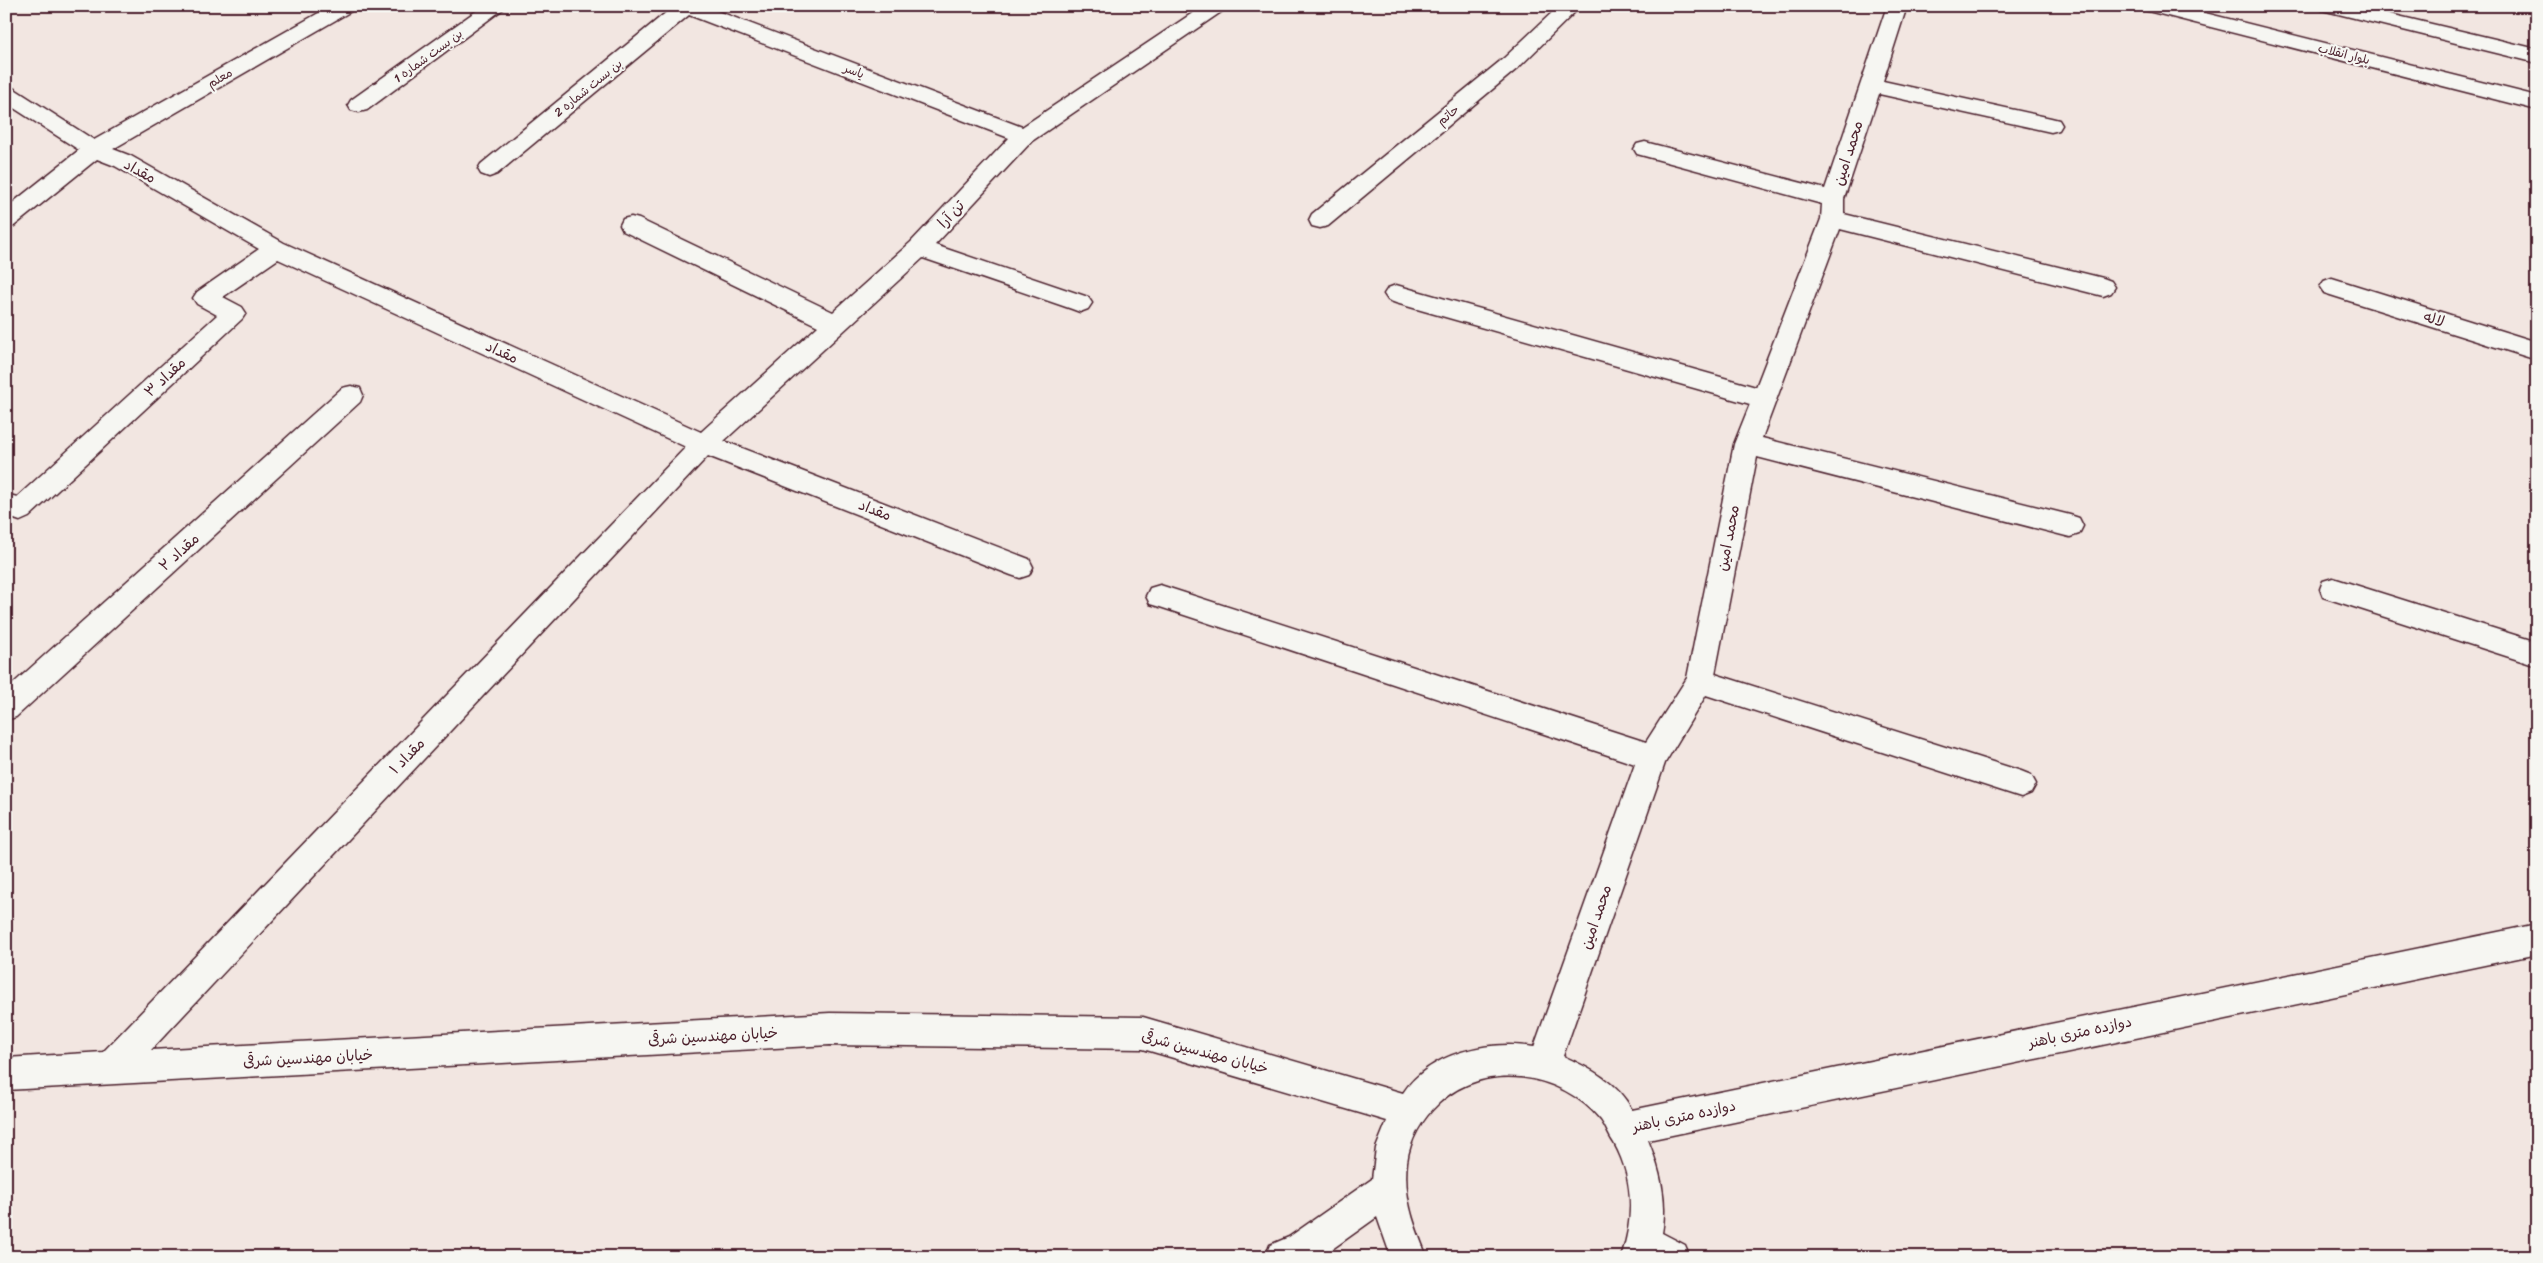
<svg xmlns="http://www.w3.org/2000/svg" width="2543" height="1263" font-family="Sriracha,'Playpen Sans Arabic',sans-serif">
	<rect width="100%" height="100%" fill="#f2e6e1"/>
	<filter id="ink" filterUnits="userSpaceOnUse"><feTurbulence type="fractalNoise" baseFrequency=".02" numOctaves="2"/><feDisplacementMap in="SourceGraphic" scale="10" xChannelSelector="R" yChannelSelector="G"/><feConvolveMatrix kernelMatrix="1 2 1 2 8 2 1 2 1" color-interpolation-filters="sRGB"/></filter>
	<g filter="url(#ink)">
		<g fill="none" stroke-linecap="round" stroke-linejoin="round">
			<!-- minor casing -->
			<g stroke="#4a1f2b" stroke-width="3">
				<g id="minor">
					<path d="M331,6H356L353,10L113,149L131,156L284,243L701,432L818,326L623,231L620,225L623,219L631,217L639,219L833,312L911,242L1009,138L689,15L497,174L489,177L481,174L478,169L481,164L674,6H704L1022,127L1203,6H1227L1224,10L1032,141L935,245L1088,297L1092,303L1088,309L1080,312L1072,309L923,258L724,441L1029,559L1033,567L1029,575L1020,578L1011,575L708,456L151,1050L830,1013L1143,1017L1403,1093C1431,1052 1488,1040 1534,1047L1635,764L1160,607L1150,604L1146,596L1150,588L1160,585L1646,742L1687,678L1734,444L1750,404L1396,303L1388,300L1384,294L1388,288L1396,285L1756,387L1821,219L1822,204L1637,154L1634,149L1637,144L1645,142L1825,189L1887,6H1907L1883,81L2051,118L2059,120L2062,125L2059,130L2051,132L1879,94L1844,199V214L2103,278L2111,281L2115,287L2111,293L2103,296L1840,229L1762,438L2070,515L2079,518L2083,526L2079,534L2070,537L1757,457L1715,674L2021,771L2031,775L2036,784L2031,793L2021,797L1706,695L1665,763L1563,1056C1590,1068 1618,1083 1632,1110L2537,924V954L1648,1140C1660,1170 1668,1200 1662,1233L1685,1245L1690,1257H1621C1634,1219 1634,1179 1614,1143C1609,1136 1606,1127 1601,1120C1562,1072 1485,1060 1439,1103C1422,1119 1410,1139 1407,1162C1403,1197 1414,1225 1427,1257H1391L1377,1217L1321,1257H1265L1270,1245L1289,1237L1372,1179L1376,1148L1387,1121L1143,1049L830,1045L6,1090V1058L103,1052L686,447L278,259L223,297L242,307L246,313L242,319L29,517L20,521L6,516V494L17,497L217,315L197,304L193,298L197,292L259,249L115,166L97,159L14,226L6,228V208L79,150L6,103V86L13,88L94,140Z"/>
					<polygon points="483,6 507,6 367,110 359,112 351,110 348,105 351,100"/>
					<polygon points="1559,6 1581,6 1518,68 1328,226 1320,228 1312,226 1309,220 1312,214 1504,58"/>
					<polygon points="2332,278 2537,342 2537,360 2324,293 2320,287 2324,281"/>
					<polygon points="351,386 360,388 363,395 360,402 16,717 6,720 6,690 342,388"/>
					<polygon points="2333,578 2537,642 2537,666 2323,597 2320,589 2323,581"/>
				</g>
			</g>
			<!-- major casing -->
			<g stroke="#4a1f2b" stroke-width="3">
				<g id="major">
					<polygon points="2141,6 2177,6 2537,96 2537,110 2144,10"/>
					<polygon points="2319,6 2356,6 2537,49 2537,63 2322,10"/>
				</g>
			</g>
			<!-- minor -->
			<use href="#minor" fill="#f6f6f2" fill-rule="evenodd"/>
			<!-- major -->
			<use href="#major" fill="#f6f6f2" fill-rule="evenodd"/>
		</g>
	</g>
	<g text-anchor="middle" stroke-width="4.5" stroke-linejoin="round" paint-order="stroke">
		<!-- far-street labels -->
		<g font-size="12" fill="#4a1f2b" stroke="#f6f6f2">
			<text transform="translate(2344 54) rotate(14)" y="4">بلوار انقلاب</text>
			<text transform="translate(428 56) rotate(-36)" y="4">بن بست شماره 1</text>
			<text transform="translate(854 71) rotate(21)" y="4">یاسر</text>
			<text transform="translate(220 78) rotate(-30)" y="4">معلم</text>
			<text transform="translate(588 88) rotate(-39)" y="4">بن بست شماره 2</text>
			<text transform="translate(1448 115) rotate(-39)" y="4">حاتم</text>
		</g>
		<!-- street labels -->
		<g font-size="15" fill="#4a1f2b" stroke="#f6f6f2">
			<text transform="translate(1848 153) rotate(-72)" y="5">محمد امین</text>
			<text transform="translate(140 171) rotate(29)" y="5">مقداد</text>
			<text transform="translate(951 214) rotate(-47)" y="5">تن آرا</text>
			<text transform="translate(2434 319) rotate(18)" y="5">لاله</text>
			<text transform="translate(502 352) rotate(25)" y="5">مقداد</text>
			<text transform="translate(165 377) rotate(-43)" y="5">مقداد ۳</text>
			<text transform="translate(875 510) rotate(21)" y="5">مقداد</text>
			<text transform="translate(1728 538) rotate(-79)" y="5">محمد امین</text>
			<text transform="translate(179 552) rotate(-42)" y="5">مقداد ۲</text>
			<text transform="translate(407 756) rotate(-46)" y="5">مقداد ۱</text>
			<text transform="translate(1596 917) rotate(-71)" y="5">محمد امین</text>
			<text transform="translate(2080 1032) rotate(-12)" y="5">دوازده متری باهنر</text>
			<text transform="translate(713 1036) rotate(-3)" y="5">خیابان مهندسین شرقی</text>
			<text transform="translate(1205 1052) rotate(15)" y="5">خیابان مهندسین شرقی</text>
			<text transform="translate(308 1058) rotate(-3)" y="5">خیابان مهندسین شرقی</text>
			<text transform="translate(1684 1116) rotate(-12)" y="5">دوازده متری باهنر</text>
		</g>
	</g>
	<!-- margin -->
	<rect width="2543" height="1263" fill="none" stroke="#f6f6f2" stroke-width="25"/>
	<rect x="12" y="12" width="2518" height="1238" fill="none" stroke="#4a1f2b" stroke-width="2" filter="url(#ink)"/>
</svg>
